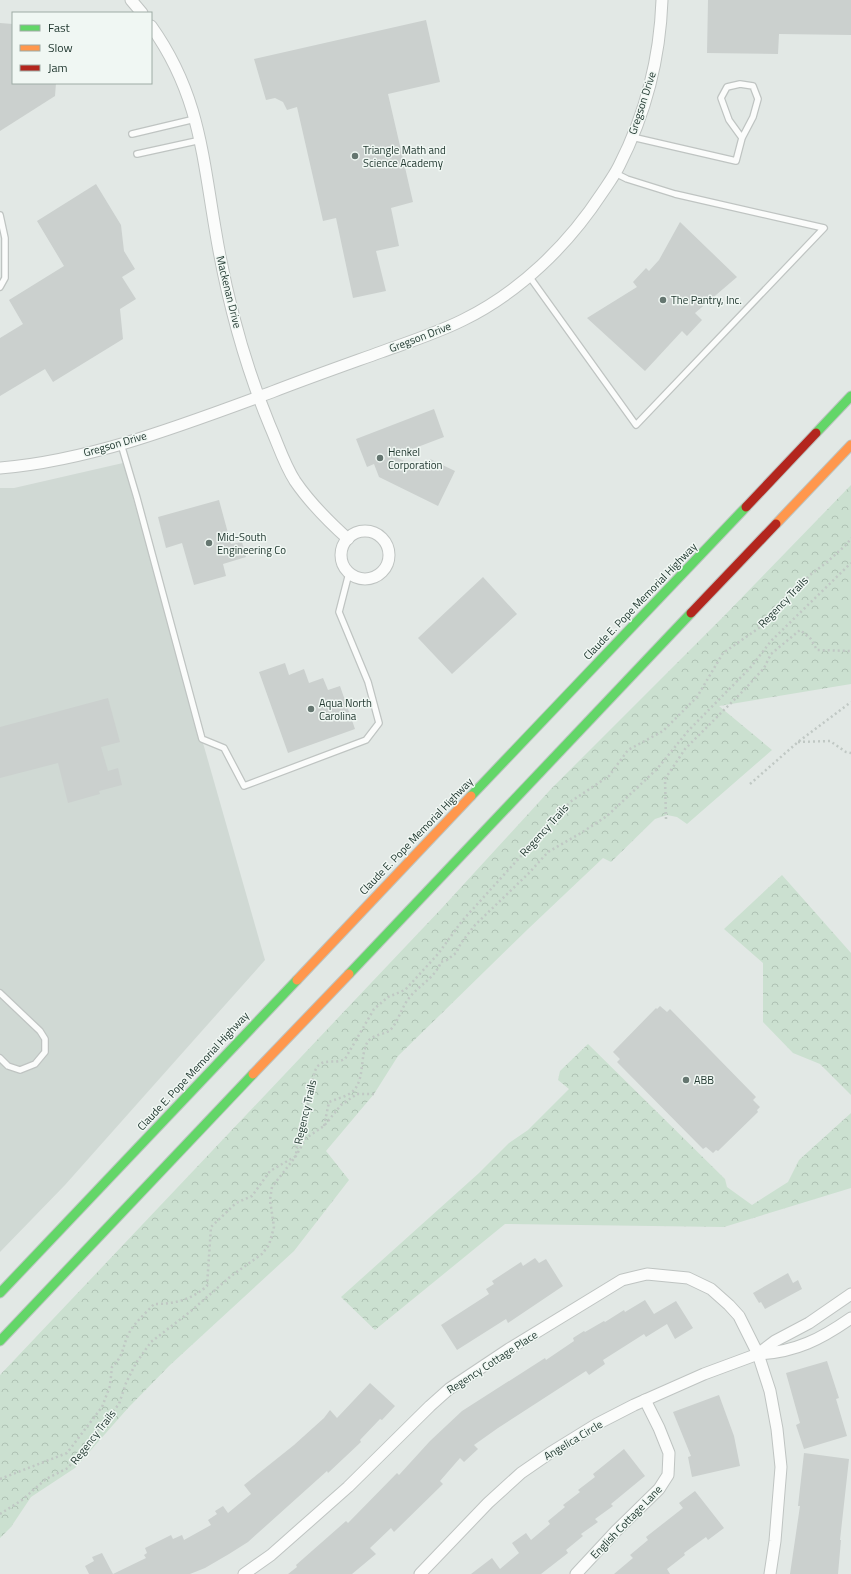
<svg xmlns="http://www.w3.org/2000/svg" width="851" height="1574" font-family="'Titillium Web',sans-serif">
	<defs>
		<pattern id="forest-crowns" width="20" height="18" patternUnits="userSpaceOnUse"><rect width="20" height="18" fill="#cbe0d0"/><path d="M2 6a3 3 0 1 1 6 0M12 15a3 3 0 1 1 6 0" fill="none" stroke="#aec1b3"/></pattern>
	</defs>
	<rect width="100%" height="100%" fill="#e2e8e5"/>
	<!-- built -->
	<polygon fill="#d0d9d4" points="123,463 265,960 65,1185 0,1252 0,488 14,488"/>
	<!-- forest -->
	<g fill="url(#forest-crowns)">
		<polygon points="851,485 851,684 719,706 772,750 687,824 677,817 667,815 655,819 611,862 603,858 528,929 398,1056 374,1094 326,1151 349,1180 294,1251 169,1366 128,1408 75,1468 31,1497 11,1527 0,1538 0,1375 442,908 550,790 724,616"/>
		<polygon points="782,875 851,953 851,1095 820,1064 793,1053 763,1022 763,963 724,929"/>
		<polygon points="588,1044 725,1179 727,1187 752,1205 788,1182 799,1160 851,1113 851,1188 724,1227 505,1224 375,1330 341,1297 479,1173 509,1143 528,1130 569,1089 558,1080 560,1071"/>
	</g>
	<!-- building -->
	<g fill="#cbd0ce">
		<polygon points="708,0 851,0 851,35 779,34 778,54 707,53"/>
		<polygon points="426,20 440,82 388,94 413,202 391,208 399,246 376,251 386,291 353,298 336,218 323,221 297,107 287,110 283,102 275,98 266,100 254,59"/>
		<polygon points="0,23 13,24 13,83 56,83 55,96 0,131"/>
		<polygon points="96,184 121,225 124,251 135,269 122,277 136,299 120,309 123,339 53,382 45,369 0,396 0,338 23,324 9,300 64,266 37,221"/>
		<polygon points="680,222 737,277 695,313 702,320 687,336 682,331 645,371 587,318 637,287 633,282 646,268 649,271 659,260"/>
		<polygon points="434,409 444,437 394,456 425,471 430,459 455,471 438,506 379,477 374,464 367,467 356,439"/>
		<polygon points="219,500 231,544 242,542 246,557 223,564 226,576 194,585 182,543 166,548 158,517"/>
		<polygon points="483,577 517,614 452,674 418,638"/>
		<polygon points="285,663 289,675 304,669 309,683 323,678 328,690 340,686 355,729 288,753 259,672"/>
		<polygon points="108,698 120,742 101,747 108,771 118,768 122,785 99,791 100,794 68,803 58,763 0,778 0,727"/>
		<polygon points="660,1006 667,1012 670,1009 756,1097 753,1100 760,1107 757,1110 758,1112 718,1151 716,1150 713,1153 706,1147 703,1149 617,1062 620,1059 613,1052 656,1008 657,1009"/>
		<polygon points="535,1258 539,1263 546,1259 563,1286 508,1323 506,1319 457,1350 441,1325 489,1294 486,1289 494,1284 492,1281 521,1262 523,1266"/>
		<polygon points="788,1273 793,1283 798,1280 802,1289 765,1309 761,1302 759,1303 753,1293"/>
		<polygon points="645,1300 654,1314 676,1301 693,1328 675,1339 667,1324 646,1337 644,1334 603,1360 605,1364 589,1375 586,1371 498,1428 474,1445 478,1449 464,1462 460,1458 440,1481 443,1484 394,1532 391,1528 370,1548 376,1554 352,1574 288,1574 297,1567 296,1565 346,1521 348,1523 397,1473 399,1475 430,1441 462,1411 545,1358 546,1360 574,1341 573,1338 584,1331 585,1332 604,1321 605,1322 624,1310 625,1312"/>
		<polygon points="827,1361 839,1398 836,1399 847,1436 804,1449 796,1425 800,1423 786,1373"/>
		<polygon points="370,1383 395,1406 382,1420 380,1419 360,1440 361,1442 328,1473 327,1471 248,1542 229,1554 205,1568 190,1574 113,1574 146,1558 144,1555 147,1553 145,1548 171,1535 173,1539 182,1535 184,1540 211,1525 208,1520 217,1514 215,1511 223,1506 228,1513 251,1494 244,1485 294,1445 324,1418 330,1410 337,1418"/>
		<polygon points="719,1395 734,1436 740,1466 692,1477 688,1457 691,1456 673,1412"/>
		<polygon points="624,1449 645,1476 611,1504 613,1506 595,1519 598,1522 581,1534 583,1536 566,1550 568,1553 541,1574 471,1574 492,1558 500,1569 519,1553 512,1543 526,1533 531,1540 550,1524 548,1521 565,1507 563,1505 580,1492 578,1490 595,1477 593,1474"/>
		<polygon points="804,1453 849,1459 840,1540 841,1540 838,1574 790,1574 800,1506 798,1506"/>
		<polygon points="695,1491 724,1528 708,1540 706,1537 684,1553 685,1555 667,1569 670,1574 614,1574 633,1558 630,1555 648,1540 646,1537 683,1508 679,1503"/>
		<polygon points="102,1553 113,1574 89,1574 85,1566 94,1561 92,1557"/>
	</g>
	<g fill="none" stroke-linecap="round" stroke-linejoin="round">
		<!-- lane casing -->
		<g stroke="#bfc4c2" stroke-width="8">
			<g id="lane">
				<polyline points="132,134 195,119"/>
				<polyline points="632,137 736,161 742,138 753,117 758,99 753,86 740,84 727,87 721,98 729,120 742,138"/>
				<polyline points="137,154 201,140"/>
				<polyline points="0,215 5,238 5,278 0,287"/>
				<polyline points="529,276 636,425 824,228 675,194 627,179 615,173"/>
				<polyline points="121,444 137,498 202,739 224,748 244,786 366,740 379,723 368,682 339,612 349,573"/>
				<polyline points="0,993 40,1031 45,1039 45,1052 35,1064 20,1070 8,1066 0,1058"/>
			</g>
		</g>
		<!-- street casing -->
		<g stroke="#bfc4c2" stroke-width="13">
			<g id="street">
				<polyline points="131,0 142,13"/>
				<path d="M151,26C198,92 202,151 215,228C226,295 244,363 270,426C278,444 284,464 295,481C310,503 328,521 348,539"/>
				<path d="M0,468C93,460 185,424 272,392C308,378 345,365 381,352C409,342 437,333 463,320C520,292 568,245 602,193C608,184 614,176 619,166C645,115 660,57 662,0"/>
				<circle cx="365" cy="555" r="24"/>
				<path d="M758,1354C796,1352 821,1339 851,1318"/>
				<polyline points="244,1574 271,1555 348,1487 430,1406 449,1389 509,1349 622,1280 647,1274 688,1278 711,1289 729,1305 739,1316 758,1354 770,1391 777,1429 781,1467 775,1541 770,1574"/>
				<polyline points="420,1574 488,1503 521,1473 550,1453 597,1424 634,1405 704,1374 758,1354 775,1341 809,1323 851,1294"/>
				<polyline points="576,1574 616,1531 659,1489 668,1475 669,1453 659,1428 645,1400"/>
			</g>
		</g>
		<!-- fast casing -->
		<g stroke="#bcc4c1" stroke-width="11">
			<g id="fast">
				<polyline points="816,433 851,396"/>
				<polyline points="471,796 746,507"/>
				<polyline points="349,974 691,613"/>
				<polyline points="0,1293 297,980"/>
				<polyline points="0,1341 253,1074"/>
			</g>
		</g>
		<!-- slow casing -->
		<g stroke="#bcc4c1" stroke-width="11">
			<g id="slow">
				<polyline points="776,524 851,445"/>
				<polyline points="297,980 471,796"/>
				<polyline points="253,1074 349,974"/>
			</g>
		</g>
		<!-- jam casing -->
		<g stroke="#bcc4c1" stroke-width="11">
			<g id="jam">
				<polyline points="746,507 816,433"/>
				<polyline points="691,613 776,524"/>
			</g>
		</g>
		<!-- path -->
		<g stroke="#c0c8c4" stroke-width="2.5" stroke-dasharray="2 3" stroke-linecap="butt">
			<polyline points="798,742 830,741 846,752 851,753"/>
			<polyline points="750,784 798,742 851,702"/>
			<polyline points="666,819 665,779 685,749 745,689 764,668 771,654 800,630 811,639 817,650 851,651"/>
			<path d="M324,1126L329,1102C336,1099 344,1097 349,1094C366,1084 359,1059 367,1043C372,1033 386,1036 392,1028C399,1019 402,1007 409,998C419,985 435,978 441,962L447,960L456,953L461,943L475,925L529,873L548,852L581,833L607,816L657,769L688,731L750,668L771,641L851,563"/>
			<path d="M0,1479L67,1453L102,1407L110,1386L112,1367C124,1356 122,1347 129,1333C135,1322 146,1313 154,1304C174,1304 191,1300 207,1286L211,1227L236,1203L252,1196L270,1171L296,1156C297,1135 305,1117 310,1097C312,1088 312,1071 319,1065C325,1059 336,1064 345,1059L374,1009L388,997L405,990L438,954L462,921L570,802L609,776L628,750L663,731L697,697L723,653L759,628L810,575L827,562L847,544L851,538"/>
			<polyline points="0,1514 22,1500 46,1479 68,1468 119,1404 126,1383 136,1363 151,1342 191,1311 231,1276 262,1254 269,1245 274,1227 270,1200 272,1187 296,1156 306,1138 324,1126 341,1105 357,1094 374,1094"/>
		</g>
		<!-- lane -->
		<use href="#lane" stroke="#fbfcfb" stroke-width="5.5"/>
		<!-- street -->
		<use href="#street" stroke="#fbfcfb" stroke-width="11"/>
		<!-- fast -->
		<use href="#fast" stroke="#63d668" stroke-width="9"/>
		<!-- slow -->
		<use href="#slow" stroke="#ff974d" stroke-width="9"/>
		<!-- jam -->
		<use href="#jam" stroke="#b3261e" stroke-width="9"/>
	</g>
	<!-- markers -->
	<g fill="#657670" stroke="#f0f7f3" stroke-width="1.5">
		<circle cx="355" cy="156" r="4"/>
		<circle cx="663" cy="300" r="4"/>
		<circle cx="380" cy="458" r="4"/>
		<circle cx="209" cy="543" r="4"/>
		<circle cx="311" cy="709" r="4"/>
		<circle cx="686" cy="1080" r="4"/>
	</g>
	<g text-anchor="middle" stroke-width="3" stroke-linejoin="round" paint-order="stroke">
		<!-- street labels -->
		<g font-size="11" fill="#223931" stroke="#f0f7f3">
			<text transform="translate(642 103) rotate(-72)" y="4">Gregson Drive</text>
			<text transform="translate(229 292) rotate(76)" y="4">Mackenan Drive</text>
			<text transform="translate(420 337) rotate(-21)" y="4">Gregson Drive</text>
			<text transform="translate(115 444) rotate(-16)" y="4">Gregson Drive</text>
			<text transform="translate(640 601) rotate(-46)" y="4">Claude E. Pope Memorial Highway</text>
			<text transform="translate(783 602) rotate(-46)" y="4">Regency Trails</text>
			<text transform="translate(544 830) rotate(-48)" y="4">Regency Trails</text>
			<text transform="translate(416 836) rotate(-46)" y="4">Claude E. Pope Memorial Highway</text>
			<text transform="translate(193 1071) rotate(-47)" y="4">Claude E. Pope Memorial Highway</text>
			<text transform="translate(305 1112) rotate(-77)" y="4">Regency Trails</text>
			<text transform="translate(492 1362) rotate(-33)" y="4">Regency Cottage Place</text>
			<text transform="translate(93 1437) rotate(-52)" y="4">Regency Trails</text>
			<text transform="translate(573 1440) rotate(-31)" y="4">Angelica Circle</text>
			<text transform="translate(626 1522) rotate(-46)" y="4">English Cottage Lane</text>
		</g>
		<!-- poi labels -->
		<g font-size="11" fill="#223931" stroke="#f0f7f3" text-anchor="start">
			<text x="363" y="154">Triangle Math and<tspan x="363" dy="13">Science Academy</tspan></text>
			<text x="671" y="304">The Pantry, Inc.</text>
			<text x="388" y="456">Henkel<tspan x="388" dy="13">Corporation</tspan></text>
			<text x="217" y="541">Mid-South<tspan x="217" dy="13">Engineering Co</tspan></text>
			<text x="319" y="707">Aqua North<tspan x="319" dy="13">Carolina</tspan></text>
			<text x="694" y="1084">ABB</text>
		</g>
	</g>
	<!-- legend -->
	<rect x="12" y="12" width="140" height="72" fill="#f0f7f3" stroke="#9eaba5"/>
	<rect x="20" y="25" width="20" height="6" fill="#63d668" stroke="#9eaba5"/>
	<text x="48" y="32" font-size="12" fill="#223931">Fast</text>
	<rect x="20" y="45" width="20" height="6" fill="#ff974d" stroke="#9eaba5"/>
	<text x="48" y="52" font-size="12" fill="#223931">Slow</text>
	<rect x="20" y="65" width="20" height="6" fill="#b3261e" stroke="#9eaba5"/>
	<text x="48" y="72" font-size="12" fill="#223931">Jam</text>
</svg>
